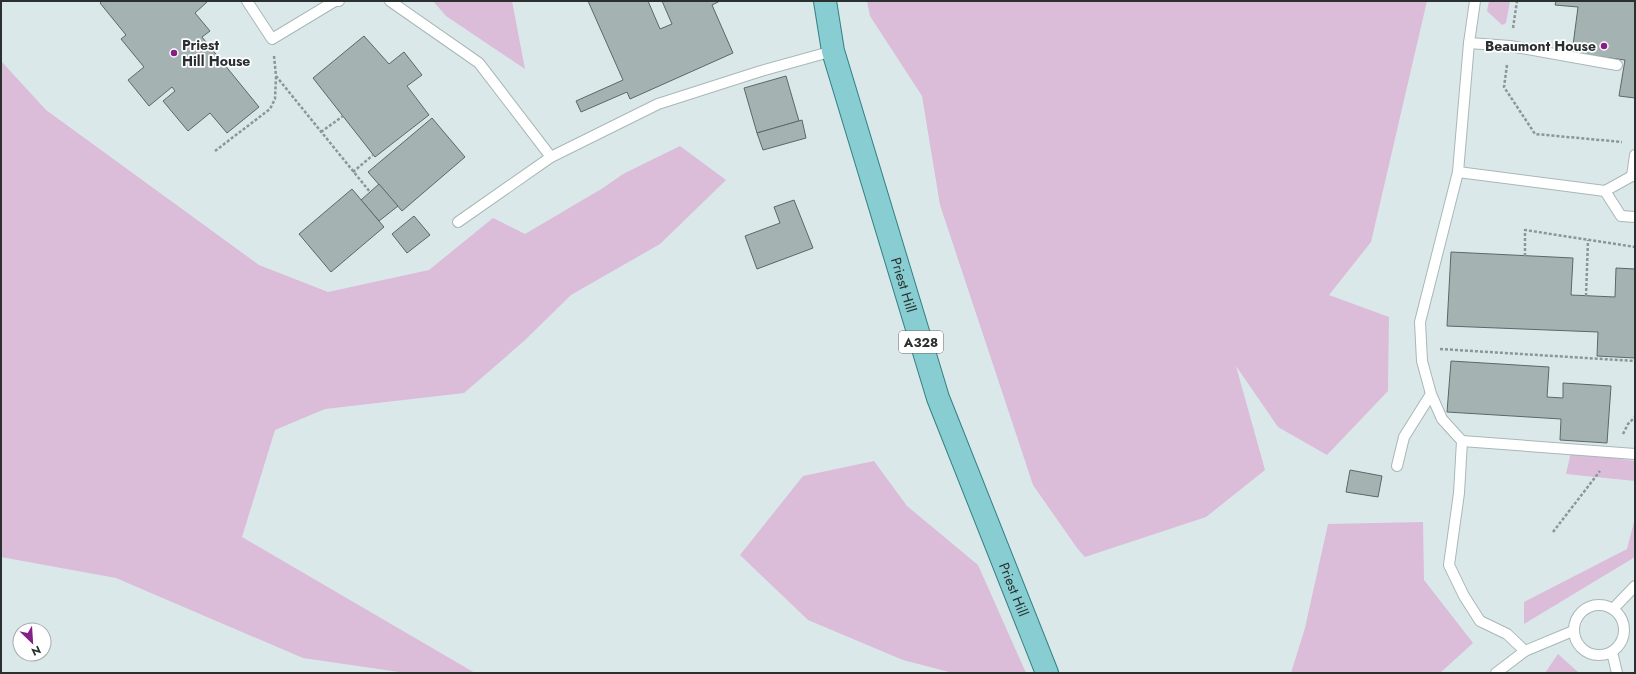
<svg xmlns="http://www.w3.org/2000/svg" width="1636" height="674" font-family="Jost,sans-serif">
	<rect width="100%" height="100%" fill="#dae8e9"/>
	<!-- green -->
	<g fill="#dbbcd9">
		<polygon points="433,1 512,1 525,69 446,16"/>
		<polygon points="867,1 1427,1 1371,242 1329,295 1389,317 1388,391 1327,455 1278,427 1236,366 1265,470 1206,517 1085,557 1077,548 1033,485 940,205 922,96 870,16"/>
		<polygon points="1489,1 1510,1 1506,23 1502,25 1487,11"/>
		<polygon points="1,61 46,110 259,265 328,292 429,270 493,218 525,234 603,188 623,174 680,146 726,180 660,244 571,295 524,341 464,393 325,409 275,430 242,537 475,673 406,673 303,658 116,578 1,557"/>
		<polygon points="1571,452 1635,461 1635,481 1566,474"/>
		<polygon points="874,461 907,506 978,565 1026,673 953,673 903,660 808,620 740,555 803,476"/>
		<polygon points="1635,518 1635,557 1524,624 1524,602 1627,549"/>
		<polygon points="1423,522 1424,580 1473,643 1440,673 1291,673 1305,628 1328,524"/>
		<polygon points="1558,654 1579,673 1545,673"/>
	</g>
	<!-- building -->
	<g fill="#a4b2b2" stroke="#5b6868">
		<polygon points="102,1 206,1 207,2 195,13 210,31 202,37 259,107 227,133 210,113 188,131 163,101 175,91 172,87 149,106 128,80 144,67 121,39 126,35 100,3"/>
		<polygon points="588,1 648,1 660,29 672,24 662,1 720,1 712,5 733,53 630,99 627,92 581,112 576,101 623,80"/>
		<polygon points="1556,1 1635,1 1635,98 1619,96 1625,60 1572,53 1578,7 1555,5"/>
		<polygon points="364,36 389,64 404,52 422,75 407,86 429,115 375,157 313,78"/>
		<polygon points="786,76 799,121 757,133 744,88"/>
		<polygon points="432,118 465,157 402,211 368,172"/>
		<polygon points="802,120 806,138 763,150 757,133"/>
		<polygon points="379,184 398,206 379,221 361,200"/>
		<polygon points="352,189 384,227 331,272 299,234"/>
		<polygon points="794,200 813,248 757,269 745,236 780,223 774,207"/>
		<polygon points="414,216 430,235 407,253 392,234"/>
		<polygon points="1451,252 1573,258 1571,295 1615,297 1616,268 1635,269 1635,358 1597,356 1598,332 1447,326"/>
		<polygon points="1451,361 1549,367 1547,397 1563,398 1563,383 1611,386 1607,443 1560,440 1561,419 1447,412"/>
		<polygon points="1350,470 1382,476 1378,497 1346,492"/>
	</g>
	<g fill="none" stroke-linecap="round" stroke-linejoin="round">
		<!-- lane casing -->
		<g stroke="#a8b7b7" stroke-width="12">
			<g id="lane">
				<polyline points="247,1 272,39 335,1 339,1"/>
				<polyline points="390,1 479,63 551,157"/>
				<polyline points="1475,1 1469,43 1458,172 1420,322 1422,361 1431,394 1442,419 1462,441 1459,493 1449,565 1464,596 1480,621 1507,634 1525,651 1573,631"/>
				<polyline points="1469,43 1510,46 1617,65"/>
				<polyline points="1458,172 1605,191 1632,176 1635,176"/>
				<polyline points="1632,176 1635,155"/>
				<polyline points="1605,191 1621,216 1635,217"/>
				<polyline points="458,222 551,157 658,104 761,71 833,51"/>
				<polyline points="1462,441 1635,454"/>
				<polyline points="1397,466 1404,437 1431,394"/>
				<circle cx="1599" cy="630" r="25"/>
				<polyline points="1613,609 1635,586"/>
				<polyline points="1612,652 1617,673"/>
				<polyline points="1496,673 1525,651"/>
			</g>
		</g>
		<!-- primary casing -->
		<g stroke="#328084" stroke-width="24">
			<g id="primary">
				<path id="s1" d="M825,1L833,51L938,398L1047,673"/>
			</g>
		</g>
		<!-- path -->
		<g stroke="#8b9696" stroke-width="2.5" stroke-dasharray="3 2" stroke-linecap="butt">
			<polyline points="1513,28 1517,1"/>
			<polyline points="274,56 276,76 370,192"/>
			<polyline points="1507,65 1504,87 1535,134 1622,142"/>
			<polyline points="321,132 343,116"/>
			<polyline points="215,151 270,109 275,99 276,77"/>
			<polyline points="353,172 373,155"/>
			<polyline points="1525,256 1525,230 1635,247"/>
			<polyline points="1586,296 1588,240"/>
			<polyline points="1440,349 1635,361"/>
			<polyline points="1623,434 1628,424 1635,417"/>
			<polyline points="1553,532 1600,471"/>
		</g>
		<!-- lane -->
		<use href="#lane" stroke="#fff" stroke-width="10"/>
		<!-- primary -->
		<use href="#primary" stroke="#87cdd1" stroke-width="22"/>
	</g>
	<!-- markers -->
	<g fill="#861f87" stroke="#fff" stroke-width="1.5">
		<circle cx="1604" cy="46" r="4"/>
		<circle cx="174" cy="53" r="4"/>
	</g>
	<g text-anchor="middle" stroke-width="3.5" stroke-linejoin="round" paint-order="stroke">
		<!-- shield labels -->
		<rect fill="#fff" stroke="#6a6e6e" stroke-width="1" x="899" y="331" width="44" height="22" rx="3"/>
		<g font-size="13" font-weight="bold" fill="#2a3030">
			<text x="921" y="347">A328</text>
		</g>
		<!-- poi labels -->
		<g font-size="14" font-weight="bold" fill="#2a3030" stroke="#fff" text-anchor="start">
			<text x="182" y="50">Priest<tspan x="182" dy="16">Hill House</tspan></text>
			<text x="1596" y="51" text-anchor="end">Beaumont House</text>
		</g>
		<!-- street labels -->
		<g font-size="14" fill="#2a3030" stroke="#fff">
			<text dy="5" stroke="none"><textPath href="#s1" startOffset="295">Priest Hill</textPath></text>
			<text dy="5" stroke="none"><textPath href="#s1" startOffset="619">Priest Hill</textPath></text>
		</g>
	</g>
	<!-- border -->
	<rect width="1636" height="674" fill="none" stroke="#2a3030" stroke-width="4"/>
	<!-- north arrow -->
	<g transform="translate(32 642) rotate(155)"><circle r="19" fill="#ffffff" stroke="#aaacac"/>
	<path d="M0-3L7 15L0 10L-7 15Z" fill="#861f87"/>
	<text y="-6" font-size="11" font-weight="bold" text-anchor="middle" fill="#2a3030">N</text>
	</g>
</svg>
